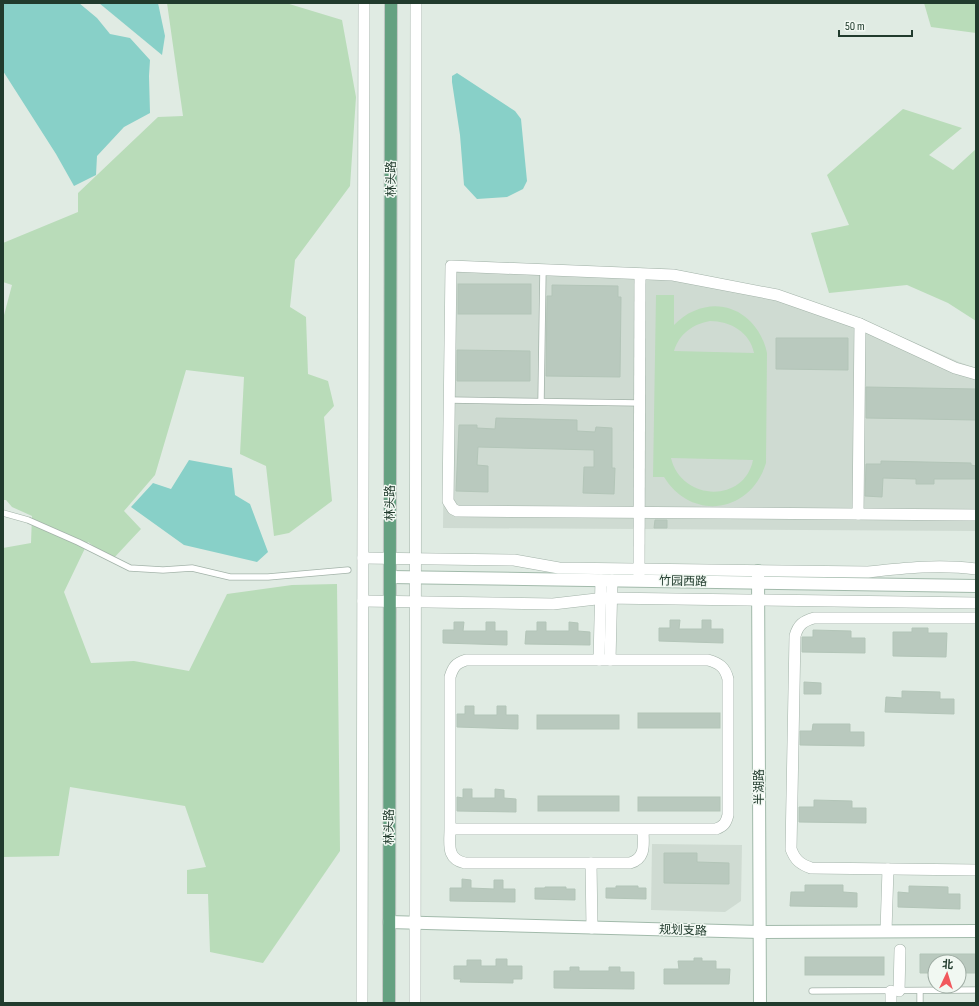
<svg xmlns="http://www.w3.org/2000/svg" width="979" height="1006" font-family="'Sofia Sans Condensed','Noto Sans SC',sans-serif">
	<rect width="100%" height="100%" fill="#e0ebe3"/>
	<!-- built -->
	<g fill="#cfdbd2">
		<polygon points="446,260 673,269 781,291 882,328 959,362 976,368 976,531 443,528"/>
		<polygon points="652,844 742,845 741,901 725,912 651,910"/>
	</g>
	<!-- green -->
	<g fill="#b9dcb9" fill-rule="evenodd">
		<polygon points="167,3 286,3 342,20 356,97 350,186 295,260 290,307 306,317 308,374 328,381 334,406 324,417 332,501 289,533 274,536 266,466 240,454 244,377 186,370 155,475 124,511 141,529 112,560 88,542 64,592 91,663 134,661 189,671 227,594 292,585 337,584 340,851 263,963 210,952 208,894 187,894 187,870 206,867 185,806 70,787 59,856 3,857 3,548 31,543 32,516 12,507 6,500 3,500 3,319 12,285 3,282 3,243 78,212 78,193 158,117 183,116"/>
		<polygon points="924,3 976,3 976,33 931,27"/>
		<polygon points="903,109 962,128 929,155 953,170 976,149 976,321 948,303 907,285 829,293 811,233 849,225 827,175"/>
		<path d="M656,295H674V325C680,319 686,314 694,311C728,296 760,319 767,353L766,463C751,513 692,522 664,477H653ZM710,321C730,321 750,332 754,353L674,351C679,334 693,324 710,321ZM671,458L753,460C744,504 681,501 671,458Z"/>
	</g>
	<!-- water -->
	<g fill="#88d0c8">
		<polygon points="3,3 79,3 97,18 110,34 130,38 150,60 149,76 150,113 124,127 97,156 96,175 74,186 56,154 3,71"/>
		<polygon points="99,3 158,3 165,36 162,55"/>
		<polygon points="457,73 515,111 521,119 527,181 523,189 507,197 477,199 464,185 460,135 452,82 452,76"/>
		<polygon points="189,460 232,468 235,495 250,504 268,552 257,562 184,545 131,507 153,483 171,489"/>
	</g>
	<!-- building -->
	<g fill="#b9c9be" stroke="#b3c5b8">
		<rect x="458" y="284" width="73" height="30"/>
		<polygon points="552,285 618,286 618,297 621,297 620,377 546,376 547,296 552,296"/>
		<polygon points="776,338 848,338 848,370 776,369"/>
		<polygon points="457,350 530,351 530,381 457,381"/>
		<polygon points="866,387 976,389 976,420 866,418"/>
		<polygon points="496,418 577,420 577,431 595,432 596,427 612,428 612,468 615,468 614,494 583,493 584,467 594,467 594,450 478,447 477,465 488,466 488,492 456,491 459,425 477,425 477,428 495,429"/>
		<polygon points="881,461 971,463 971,465 976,466 976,479 934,479 934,484 916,484 916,479 883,478 882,497 865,496 866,464 881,464"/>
		<polygon points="655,520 667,520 667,528 654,528"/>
		<polygon points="670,620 680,620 679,629 702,629 702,620 711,620 711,629 723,629 723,643 659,641 659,628 670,628"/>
		<polygon points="454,622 464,622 463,631 486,631 486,622 495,622 495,631 507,631 507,645 443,643 443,630 454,630"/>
		<polygon points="537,622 546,622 546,631 569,631 569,622 578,623 578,631 590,632 590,645 525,644 526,631 537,631"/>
		<polygon points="912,628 928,628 928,633 947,633 946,657 893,656 893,632 912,632"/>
		<polygon points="813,630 851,631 851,638 865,638 865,653 802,652 802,637 813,637"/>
		<polygon points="804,682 821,683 821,694 804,694"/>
		<polygon points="902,691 940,692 940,699 954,699 954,714 885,712 886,697 902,698"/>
		<polygon points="465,706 474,706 474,715 497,715 497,706 506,706 506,715 518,715 518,729 457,727 457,714 465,714"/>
		<rect x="638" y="713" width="82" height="15"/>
		<rect x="537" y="715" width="82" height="14"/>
		<polygon points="813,724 850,724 850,732 864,732 864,746 800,745 800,731 812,731"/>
		<polygon points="463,789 472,789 472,798 495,798 495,789 504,790 504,798 516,799 516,812 457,811 457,797 463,798"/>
		<rect x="538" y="796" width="81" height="15"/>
		<rect x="638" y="797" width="82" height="14"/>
		<polygon points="814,800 852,801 852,808 866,808 866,823 799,822 799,807 814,807"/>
		<polygon points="664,853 697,853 697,862 729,863 729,884 664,883"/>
		<polygon points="462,879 471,880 471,888 494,889 494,880 503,880 503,889 515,889 515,902 450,901 450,888 462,888"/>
		<polygon points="805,885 843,885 843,892 857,893 857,907 790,906 791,892 805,892"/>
		<polygon points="616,886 638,886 638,888 646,888 646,899 606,898 606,888 616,888"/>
		<polygon points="909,886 948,887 948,894 960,894 960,909 898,907 898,892 909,893"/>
		<polygon points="545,887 566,887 566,889 575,889 575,900 535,899 535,888 545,888"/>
		<polygon points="920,954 976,954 976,973 959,973 959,962 935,962 935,973 920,973"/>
		<rect x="805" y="957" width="79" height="18"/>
		<polygon points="694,958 702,958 702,961 716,961 716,969 730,969 729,984 664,984 664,969 679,969 678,961 694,961"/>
		<polygon points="496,959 507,959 507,966 522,966 522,979 513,979 513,983 460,982 461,979 454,979 454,966 467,966 467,960 481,960 481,966 496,966"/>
		<polygon points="570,967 579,967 579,971 609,971 609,967 620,967 620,972 634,972 634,989 554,988 554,971 570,971"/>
	</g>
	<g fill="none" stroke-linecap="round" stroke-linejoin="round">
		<!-- lane casing -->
		<g stroke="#a3b3a9" stroke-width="7">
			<g id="lane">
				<polyline points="449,400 640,403"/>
				<polyline points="541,401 543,269"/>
				<polyline points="3,513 28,520 78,542 130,568 163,570 192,568 230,577 268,577 348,570"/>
				<polyline points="812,991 976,990"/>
				<polyline points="920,991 920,1003"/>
			</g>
		</g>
		<!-- street casing -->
		<g stroke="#a3b3a9" stroke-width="12">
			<g id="street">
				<polyline points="976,374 955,368 860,324 777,295 673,275 451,266 448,501 453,509 457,511 976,515"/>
				<polyline points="858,514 860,324"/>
				<path d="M363,558L514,560L559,568L868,572C904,568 940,564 976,569"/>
				<polyline points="639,575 640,274"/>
				<polyline points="363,601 553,604 605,598 976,603"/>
				<path d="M976,618H814C803,621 798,625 795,636L791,849C795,860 800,864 811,868L976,870"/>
				<polyline points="599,660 601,580"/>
				<polyline points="610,660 612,580"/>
				<path d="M450,829H716C724,826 726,823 728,815V679C725,667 719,663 708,660H466C456,663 453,667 450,677V829C450,844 446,859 465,863H630C647,858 643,843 643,829"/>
				<polyline points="591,863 592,928"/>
				<polyline points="886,931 888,869"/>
				<polyline points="891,991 891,1003"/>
				<polyline points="899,991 900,950"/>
				<polyline points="362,1003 364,3"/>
				<polyline points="415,1003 416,3"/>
			</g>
		</g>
		<!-- secondary casing -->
		<g stroke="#a2baab" stroke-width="14">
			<g id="secondary">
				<polyline points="758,571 760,1003"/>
				<polyline points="390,577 976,586"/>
				<polyline points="389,922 760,932 976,931"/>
			</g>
		</g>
		<!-- primary casing -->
		<g stroke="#c1c8c4" stroke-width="14">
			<polyline id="primary" points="389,1003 391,3"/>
		</g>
		<!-- lane -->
		<use href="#lane" stroke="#fff" stroke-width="5.5"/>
		<!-- street -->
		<use href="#street" stroke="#fff" stroke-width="11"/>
		<!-- secondary -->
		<use href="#secondary" stroke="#fff" stroke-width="12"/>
		<!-- primary -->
		<use href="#primary" stroke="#65a181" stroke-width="12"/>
	</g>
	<g text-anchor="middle" stroke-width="3" stroke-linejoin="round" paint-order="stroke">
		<!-- street labels -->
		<g font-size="12" fill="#213b2d" stroke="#f1f8f2">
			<text transform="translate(391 179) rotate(-90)" y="4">林头路</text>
			<text transform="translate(390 503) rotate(-90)" y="4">林头路</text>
			<text transform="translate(683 581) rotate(1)" y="4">竹园西路</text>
			<text transform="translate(759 787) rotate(-90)" y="4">半湖路</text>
			<text transform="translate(389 827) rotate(-90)" y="4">林头路</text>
			<text transform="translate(683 930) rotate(2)" y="4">规划支路</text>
		</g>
	</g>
	<!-- border -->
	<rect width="979" height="1006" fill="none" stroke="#213b2d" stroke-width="8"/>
	<!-- north arrow -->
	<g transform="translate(947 974) rotate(4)"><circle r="19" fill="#f1f8f2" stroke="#9eaca3"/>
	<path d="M0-3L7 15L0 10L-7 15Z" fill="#f1585d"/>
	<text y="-6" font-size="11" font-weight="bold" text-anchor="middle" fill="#213b2d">北</text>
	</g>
	<!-- scale -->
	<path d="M839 30v6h73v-6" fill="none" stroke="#213b2d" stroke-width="2"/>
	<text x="845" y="30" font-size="12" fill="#213b2d" stroke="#f1f8f2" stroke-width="3" paint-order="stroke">50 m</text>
</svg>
